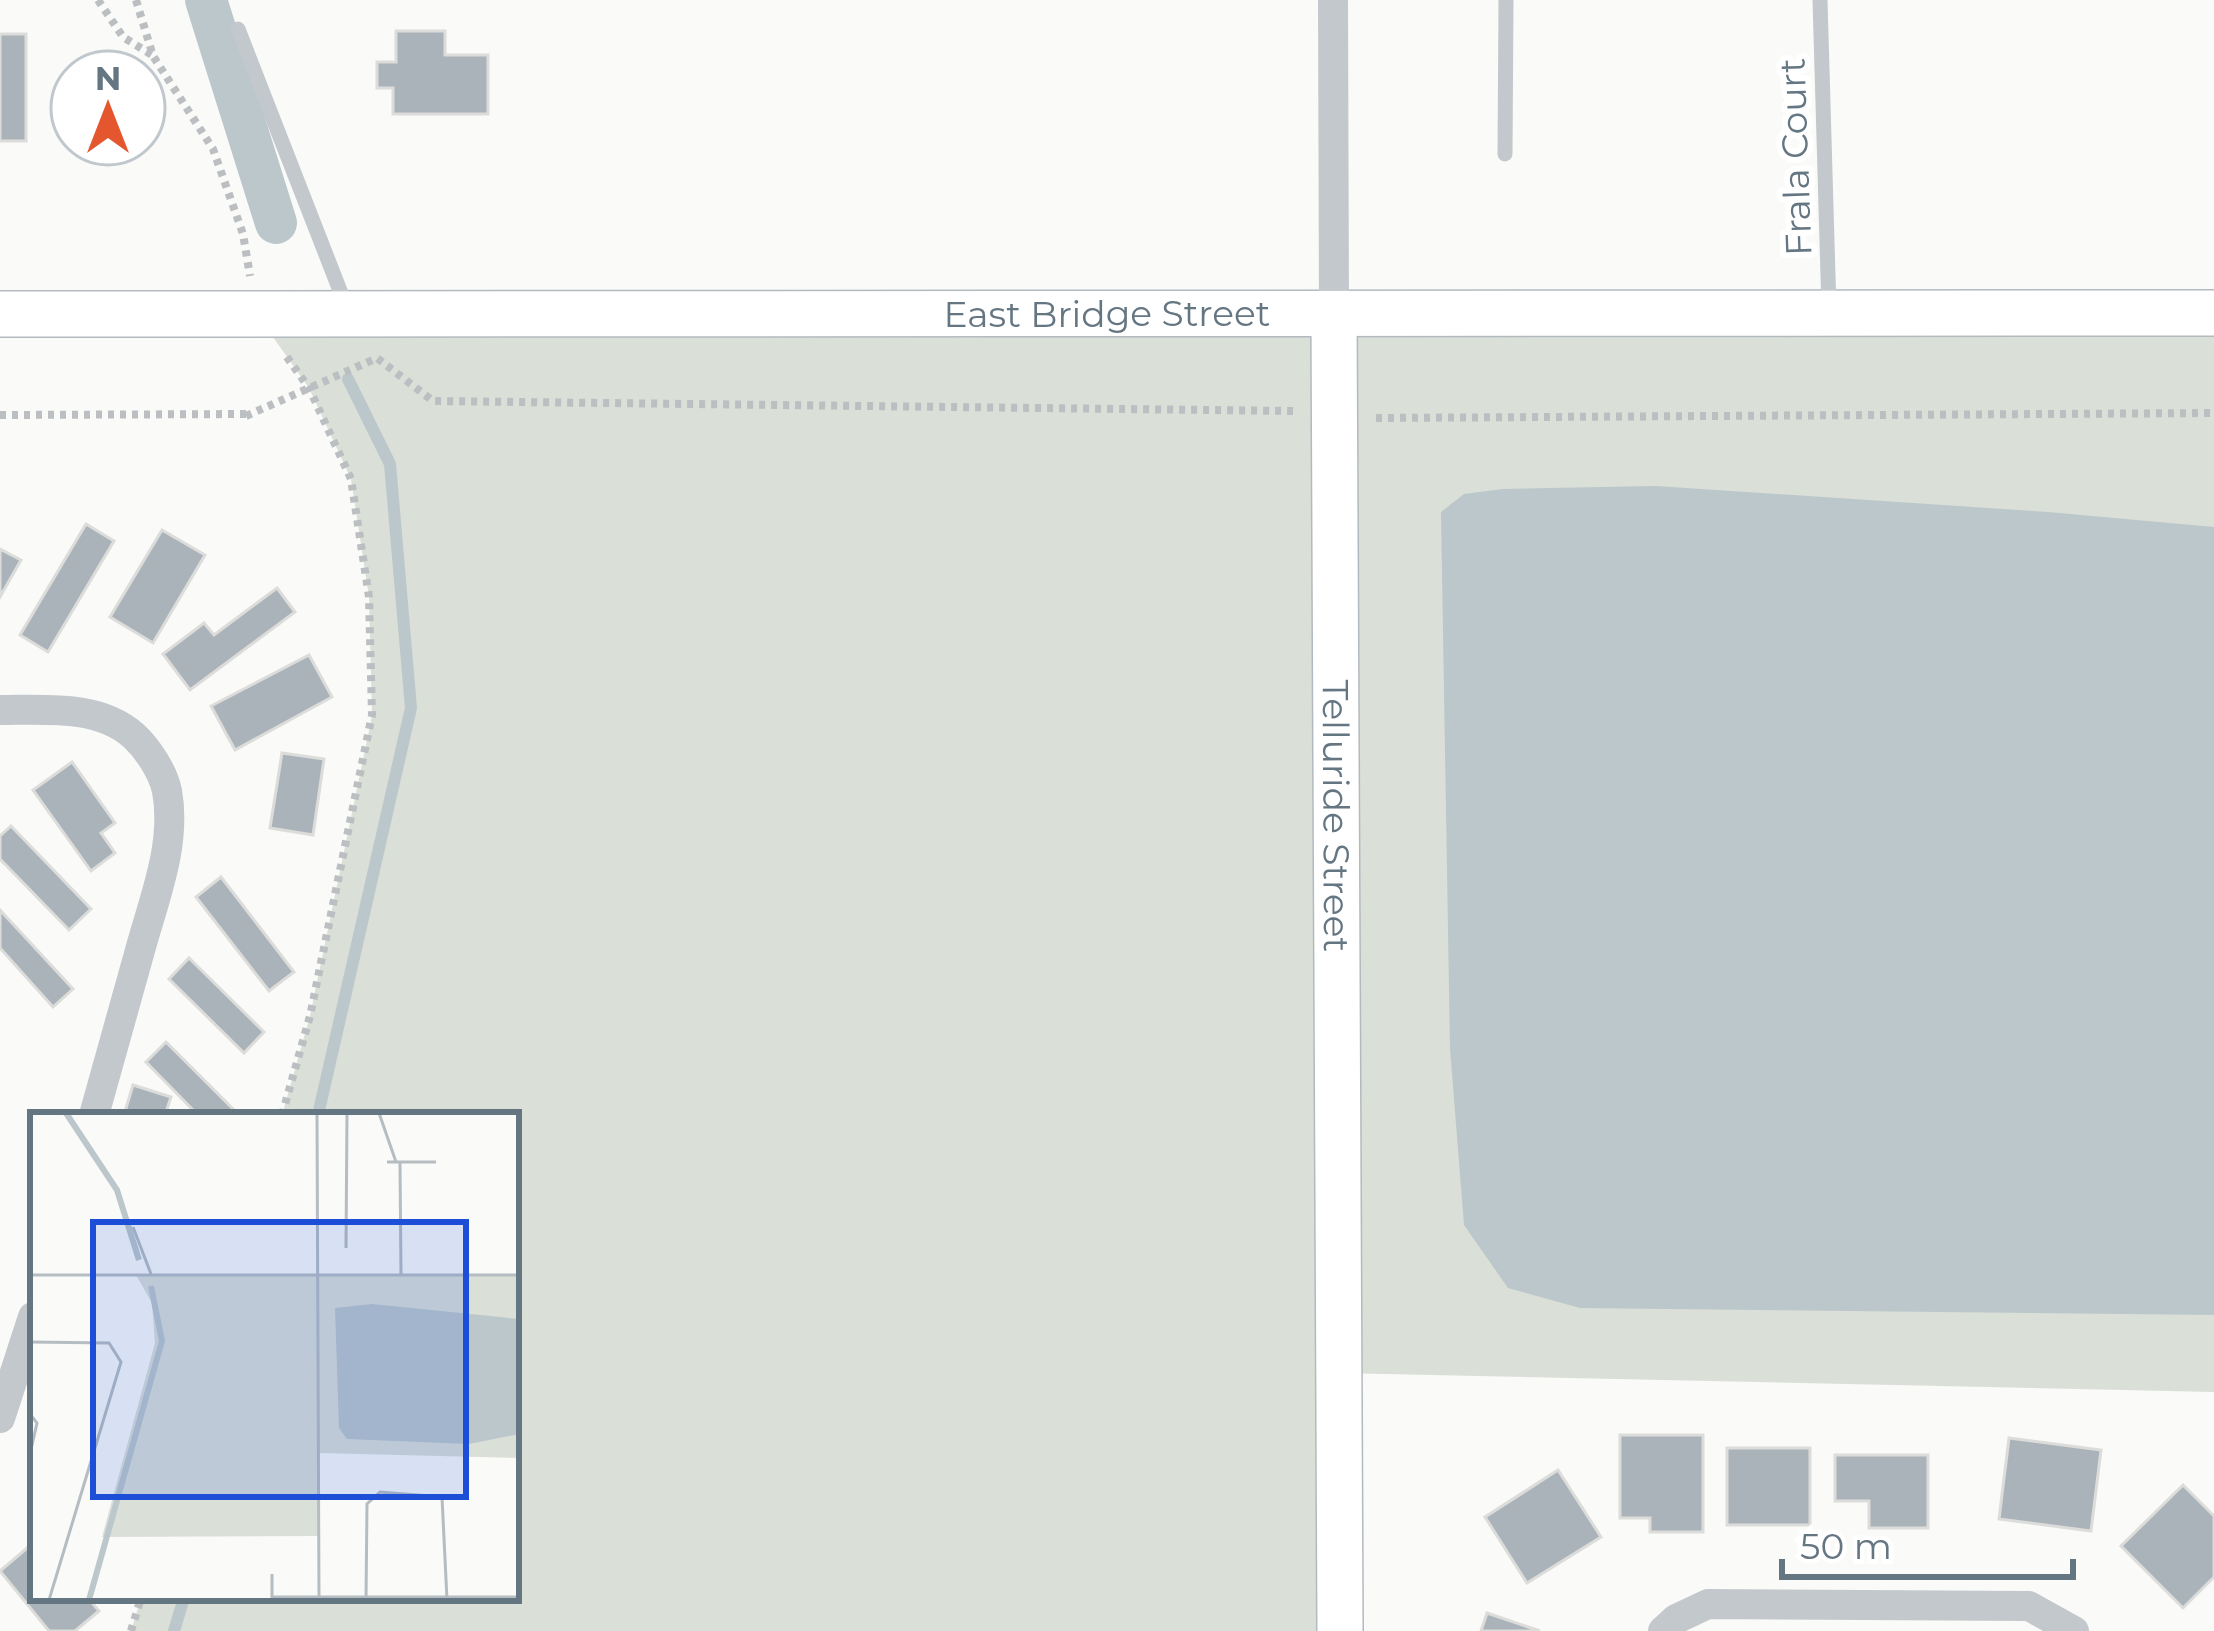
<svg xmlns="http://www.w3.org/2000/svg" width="2214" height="1631" font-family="Montserrat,sans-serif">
	<rect width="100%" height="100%" fill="#fafaf8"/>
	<!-- green -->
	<polygon fill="#dadfd7" points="256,313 2214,313 2214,1392 1339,1373 1340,1631 131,1631 141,1598 516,1598 516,1115 282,1115 310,1016 372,716 369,597 351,479 309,388"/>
	<!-- water -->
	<polygon fill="#bbc7cb" points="1656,486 2048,512 2214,527 2214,1315 1580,1308 1508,1288 1464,1225 1450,1048 1441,512 1464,494 1503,489"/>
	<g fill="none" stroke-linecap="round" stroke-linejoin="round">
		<!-- stream -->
		<g stroke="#bbc7cb" stroke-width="12">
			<polyline points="318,1115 411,708 390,464 348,379"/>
			<polyline points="174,1631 184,1598"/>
		</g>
		<!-- canal -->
		<polyline stroke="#bbc7cb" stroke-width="42" points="206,0 276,223"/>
	</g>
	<!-- building -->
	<g fill="#aab3b9" stroke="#dcdcda" stroke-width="3">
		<polygon points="396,31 445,31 445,55 488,55 488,114 393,114 393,88 377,88 377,62 396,62"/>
		<rect x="0" y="34" width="26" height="107"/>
		<polygon points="86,524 114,541 48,652 20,635"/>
		<polygon points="162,530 205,555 153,643 110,617"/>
		<polygon points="0,549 21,560 0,597"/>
		<polygon points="277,588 295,612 190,690 163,654 204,623 214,635"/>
		<polygon points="309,655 332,697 235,750 211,706"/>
		<polygon points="282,753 324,759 313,835 270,828"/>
		<polygon points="72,762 115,823 101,833 115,853 91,871 33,790"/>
		<polygon points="11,826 91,909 69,930 0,859 0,836"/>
		<polygon points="221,877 294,972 269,991 196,897"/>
		<polygon points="0,910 73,989 53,1007 0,948"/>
		<polygon points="189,958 264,1032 244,1053 169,979"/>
		<polygon points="166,1042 239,1115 198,1115 146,1062"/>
		<polygon points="133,1085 171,1097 165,1115 124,1115"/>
		<polygon points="1620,1435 1703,1435 1703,1532 1650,1532 1650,1518 1620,1518"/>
		<polygon points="2009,1438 2101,1450 2091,1531 1999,1519"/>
		<rect x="1727" y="1448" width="83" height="77"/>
		<polygon points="1835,1455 1928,1455 1928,1528 1869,1528 1869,1501 1835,1501"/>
		<polygon points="1558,1470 1601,1537 1527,1583 1485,1517"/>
		<polygon points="2183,1485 2214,1516 2214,1577 2183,1608 2121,1546"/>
		<polygon points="33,1543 33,1598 88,1598 99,1611 75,1631 49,1631 0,1571"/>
		<polygon points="1487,1613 1540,1631 1481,1631"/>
	</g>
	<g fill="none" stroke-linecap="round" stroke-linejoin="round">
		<!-- secondary casing -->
		<g stroke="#b3babf" stroke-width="48">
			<g id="secondary">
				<path id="s1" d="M0,314L2214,313"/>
				<path id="s2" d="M1334,315L1340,1631"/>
			</g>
		</g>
		<!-- path -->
		<g stroke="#bbbfc2" stroke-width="8" stroke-dasharray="6 6" stroke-linecap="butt">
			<polyline points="98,0 123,37 152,55"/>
			<polyline points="136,0 153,56 213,149 243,234 250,276"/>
			<polyline points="0,415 250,414"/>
			<polyline points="246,416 377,358 433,401 1295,411"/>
			<polyline points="1376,418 2214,413"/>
			<polyline points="282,1115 310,1016 372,715 369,597 351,479 309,388 284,353"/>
			<polyline points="131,1631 141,1598"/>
		</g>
		<!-- lane -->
		<g stroke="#c3c8cc" stroke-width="15">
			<polyline points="1820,0 1829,310"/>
			<polyline points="238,29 346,306"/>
			<polyline points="1505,154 1506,0"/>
		</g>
		<!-- street -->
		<g stroke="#c3c8cc" stroke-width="30">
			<polyline points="1333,0 1334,315"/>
			<path d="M0,710C43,710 99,704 134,736C148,749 163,772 167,791C177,846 153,901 139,954C124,1008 109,1061 94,1115"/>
			<polyline points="0,1418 33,1317"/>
			<polyline points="1663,1631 1676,1619 1708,1604 2029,1606 2074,1631"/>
		</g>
		<!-- secondary -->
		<use href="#secondary" stroke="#fff" stroke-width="45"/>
	</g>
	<g text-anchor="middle" stroke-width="12" stroke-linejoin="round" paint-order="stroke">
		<!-- street labels -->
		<g font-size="36" fill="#657683" stroke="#fff">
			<text transform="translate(1795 157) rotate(-92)" y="13">Frala Court</text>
			<text dy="13" stroke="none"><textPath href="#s1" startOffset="1107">East Bridge Street</textPath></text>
			<text dy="13" stroke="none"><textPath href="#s2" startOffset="501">Telluride Street</textPath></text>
		</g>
	</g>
	<!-- overview -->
	<g transform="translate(30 1112)">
		<rect width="489" height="489" fill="#fafaf8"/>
		<path d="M106,163H489V346L289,341V424L72,425L125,231L122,191Z" fill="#dadfd7"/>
		<path d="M342,192L489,207V322L439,332L317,327L309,316L305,196Z" fill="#bbc7cb"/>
		<path fill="none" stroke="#bbc7cb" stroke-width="6" d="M36,1L87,78L109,148M59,488L132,229L121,174"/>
		<path fill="none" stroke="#b5bdc2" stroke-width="3" d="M287,1L289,488M349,1L366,50M357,50H406M370,50L371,163M103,115L121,162M316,136L317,1M0,163H489M0,230L79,231L91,250L19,488M0,302L7,311L0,342M242,462V485H489M336,488L337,392L350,380L412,385L417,488"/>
		<path fill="#1d4ed8" fill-opacity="0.15" stroke="#1d4ed8" stroke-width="6" d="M63,110H436V385H63Z"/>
		<rect width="489" height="489" fill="none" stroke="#657683" stroke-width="6"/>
	</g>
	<!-- north arrow -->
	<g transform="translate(108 108)"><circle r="57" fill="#ffffff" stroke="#c1c8cd" stroke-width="3"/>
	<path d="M0-9L21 45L0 30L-21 45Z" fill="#e4572e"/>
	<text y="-18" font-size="33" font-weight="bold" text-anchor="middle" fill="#657683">N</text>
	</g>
	<!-- scale -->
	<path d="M1782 1559v18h291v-18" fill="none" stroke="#657683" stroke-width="6"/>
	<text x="1800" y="1559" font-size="36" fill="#657683" stroke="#ffffff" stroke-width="9" paint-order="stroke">50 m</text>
</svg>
